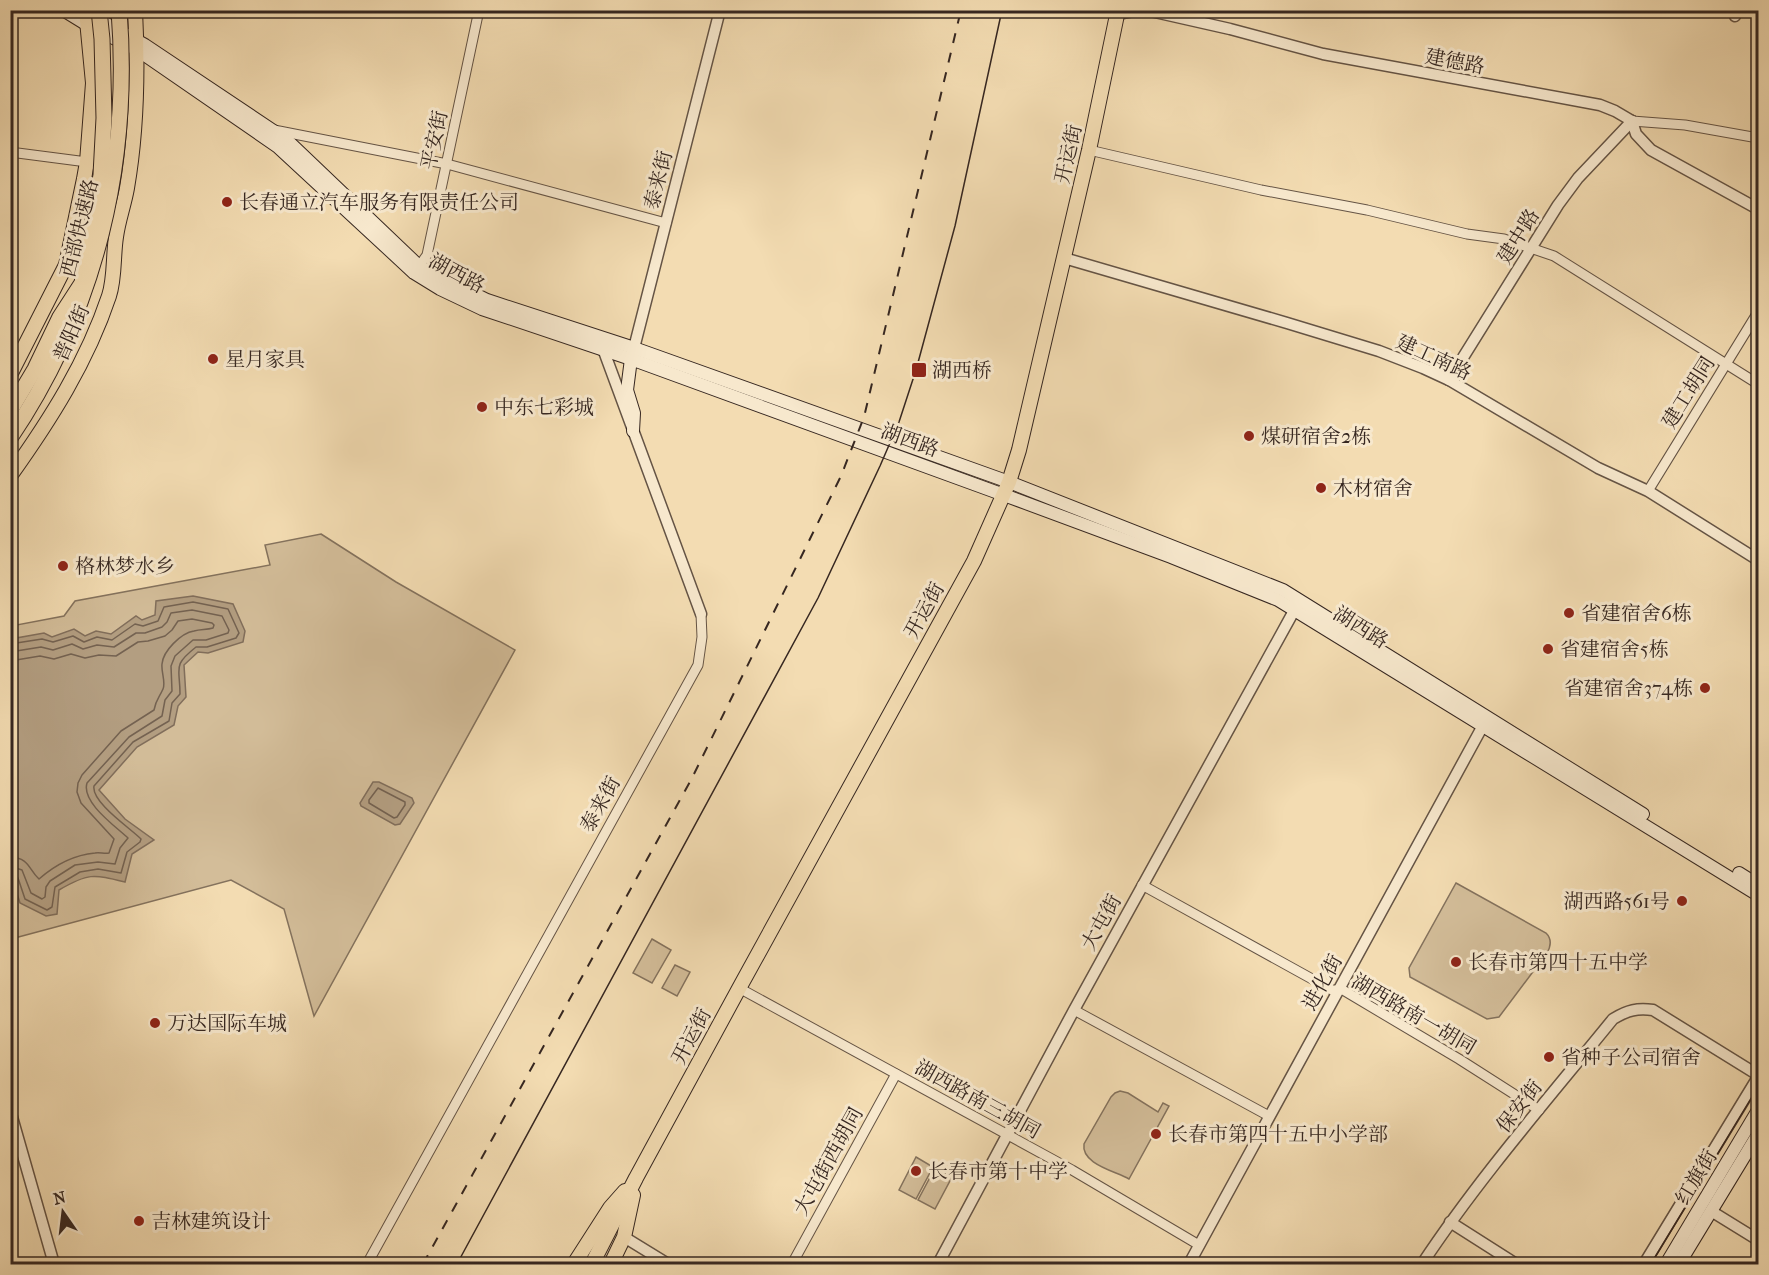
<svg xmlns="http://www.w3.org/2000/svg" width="1769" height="1275" font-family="'IM FELL French Canon','Noto Serif SC',serif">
	<rect width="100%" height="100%" fill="#f3dcb2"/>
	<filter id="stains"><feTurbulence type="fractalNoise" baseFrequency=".00333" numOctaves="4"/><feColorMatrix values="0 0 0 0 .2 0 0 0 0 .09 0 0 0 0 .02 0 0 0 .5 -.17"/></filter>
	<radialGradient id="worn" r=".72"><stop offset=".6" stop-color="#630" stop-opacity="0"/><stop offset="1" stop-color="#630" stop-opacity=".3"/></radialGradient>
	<!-- green -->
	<g fill="#d3bd99" stroke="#84725d" stroke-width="1.5">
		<polygon points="321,534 396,582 515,650 314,1016 284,909 231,880 11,939 11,626 64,616 75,601 270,565 265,545"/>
		<path d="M1456,883L1546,933C1552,939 1551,946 1547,953L1499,1017L1487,1019L1410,977L1409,968Z"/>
		<polygon points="652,939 671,950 652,983 633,973"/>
		<polygon points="675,965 690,972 677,996 662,988"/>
		<path d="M1120,1091L1128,1093L1158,1112L1163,1103L1169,1106L1129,1179C1115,1171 1081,1164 1084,1144L1111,1097L1115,1093Z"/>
		<polygon points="916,1157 933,1167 916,1199 899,1190"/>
		<polygon points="935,1168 952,1177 935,1209 918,1200"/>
	</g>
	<!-- water -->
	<g fill="#b39e81" stroke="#816e5b" stroke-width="1.5">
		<path d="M193,596L233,604L245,631L243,642L208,653L198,652L184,665L186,697L178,706L174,725L137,747L99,790L125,819L154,840L132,854L125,882C93,874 88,873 59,890L57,914L46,916L20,903L10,871L11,639L44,633L52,637L74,629L85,636L96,631L111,634L136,616L142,620L155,615L156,601Z"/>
		<polygon points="373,782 379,782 412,798 414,803 400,824 395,825 361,806 360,803"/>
	</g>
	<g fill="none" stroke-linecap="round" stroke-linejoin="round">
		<!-- shore -->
		<g stroke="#746251" stroke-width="1.5">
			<path d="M10,644L42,639L53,642L73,636L84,642L97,637L112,640L135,624L143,626L158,621L164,607L193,602L228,609L239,633L236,638L207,647H196C172,666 180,667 180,694L172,703L169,721L133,742L94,786C91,802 130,828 141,839L140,842L127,852L121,873L98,869L80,872L55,887L52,907L47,910L25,899L18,878L10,874"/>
			<path d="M10,652L41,647L53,650L72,644L83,649L97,645L114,647L136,633H145L162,627L167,622L171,613L192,610L222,616L229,630L228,633L206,640H193L175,656L171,666L172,691L165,700L162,716L129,737L87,783C81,802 115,826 128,838L120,848L115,864L98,862L75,865L50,881L46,887L45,897L42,899L31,893L22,870L10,866"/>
			<path d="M10,661L40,656L54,659L71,654L85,658L99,655L116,656L138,642L148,641L165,636L172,630L178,621L192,619L212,623L214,625L213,628C206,630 201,629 194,631C181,633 163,651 162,664C161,672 166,682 163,689C159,698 156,699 154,710L121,731L82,775L78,783L77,792L81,803L114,839L109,853C104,854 100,852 95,853C73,855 55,865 39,879C28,869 30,858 10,857"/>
			<polygon points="378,788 405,802 405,805 397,817 394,818 369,803 369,800"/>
		</g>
		<!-- minor casing -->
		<g stroke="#655445" stroke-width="11">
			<g id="minor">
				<polyline points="1632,121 1685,125 1758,138"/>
				<polyline points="274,130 447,164 666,223"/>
				<polyline points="1089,150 1261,190 1367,210 1467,234 1504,239 1554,256 1758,384"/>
				<polyline points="10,152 87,162"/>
				<polyline points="417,269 427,255 479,10"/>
				<polyline points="1648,491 1758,312"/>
				<polyline points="1142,885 1332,990 1343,990 1459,1059 1539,1110"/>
				<polyline points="739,988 1072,1170 1199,1245"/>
				<polyline points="1074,1010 1269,1116"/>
				<polyline points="367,1264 698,665 702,637 701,614"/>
				<polyline points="792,1264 896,1074"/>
			</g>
		</g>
		<!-- tertiary casing -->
		<g stroke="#655445" stroke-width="13">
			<g id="tertiary">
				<polyline points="1146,10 1230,29 1323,54 1600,105 1615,111 1632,121"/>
				<polyline points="1117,14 1139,10"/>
				<polyline points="1735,16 1737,10"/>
				<polyline points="1632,121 1636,134 1651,150 1758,209"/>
				<polyline points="1064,258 1287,323 1379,351 1423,368 1449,380 1598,468 1648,491 1758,560"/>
				<polyline points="602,346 701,614"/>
				<polyline points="632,356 720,10"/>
				<polyline points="1449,380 1558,205 1578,178 1632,121"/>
				<polyline points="10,1110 54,1264"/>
				<polyline points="1711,1211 1758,1240"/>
				<polyline points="1450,1222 1516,1264"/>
				<polyline points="624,1237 668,1264"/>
				<polyline points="938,1264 1074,1010 1295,609 1296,603"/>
				<polyline points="1189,1264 1486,720"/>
				<path d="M1422,1264C1479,1178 1548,1099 1613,1019C1628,1010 1637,1008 1653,1010L1758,1075"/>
				<polyline points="1644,1264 1758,1077"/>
			</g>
		</g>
		<!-- secondary casing -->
		<g stroke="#362721" stroke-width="14">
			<g id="secondary">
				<polyline points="63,10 89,26 136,49 278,147 414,273 440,289 482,309 631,359 1004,495 1171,557 1278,600 1758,895"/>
				<polyline points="94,17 145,45 287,140 419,266 487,300 634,348 1009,482 1283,590 1643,814"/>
				<polyline points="631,359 627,390 634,413 633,431"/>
				<polyline points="1739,873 1758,885"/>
				<polyline points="1666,1264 1758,1110"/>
				<polyline points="1679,1264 1758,1134"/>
			</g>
		</g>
		<!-- primary casing -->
		<g stroke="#362721" stroke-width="16">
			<g id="primary">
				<polyline points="10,375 66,265 84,179 87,162 93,83 86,10"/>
				<path d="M10,476C50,420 87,362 109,296C115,278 113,256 116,237C118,221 124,205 127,188C137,130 138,69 135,10"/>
				<polyline points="574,1264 610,1208 625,1191"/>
				<polyline points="592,1264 636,1178 742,983 974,561 1009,482 1019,450 1089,150 1118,10"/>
				<polyline points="611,1264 624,1237 633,1195"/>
			</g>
		</g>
		<!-- minor -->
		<use href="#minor" stroke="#f7e8cd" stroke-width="9"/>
		<!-- tertiary -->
		<use href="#tertiary" stroke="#f7e8cd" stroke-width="10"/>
		<!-- secondary -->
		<use href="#secondary" stroke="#f7e8cd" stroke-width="12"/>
		<!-- primary -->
		<use href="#primary" stroke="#f3dcb2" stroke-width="14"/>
		<!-- tram -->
		<g stroke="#362721" stroke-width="1.5">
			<polyline points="457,1264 818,598 880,466 899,422 916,370 955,226 1002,10"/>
			<polyline points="1651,1264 1758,1087"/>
		</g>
		<!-- rail -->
		<polyline stroke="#362721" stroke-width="2" stroke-dasharray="10 10" stroke-linecap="butt" points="423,1264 691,780 841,476 864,417 961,10"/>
		<!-- trunk-bridge casing -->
		<g stroke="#362721" stroke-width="17" stroke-linecap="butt">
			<g id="trunk-bridge">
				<polyline points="10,411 35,369 60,317 82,283 101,175 104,118 102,39 99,10"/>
				<path d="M10,438C96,311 131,163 119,10"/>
			</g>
		</g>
		<!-- trunk-bridge -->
		<use href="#trunk-bridge" stroke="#f3dcb2" stroke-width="15"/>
	</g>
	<!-- markers -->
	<g fill="#8f2418" stroke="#f7e8cd" stroke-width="2">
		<circle cx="227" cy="202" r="6"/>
		<circle cx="213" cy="359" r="6"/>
		<rect x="911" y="362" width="16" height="16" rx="3"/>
		<circle cx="482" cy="407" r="6"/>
		<circle cx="1249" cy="436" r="6"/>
		<circle cx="1321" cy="488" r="6"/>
		<circle cx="63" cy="566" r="6"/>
		<circle cx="1569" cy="613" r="6"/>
		<circle cx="1548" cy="649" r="6"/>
		<circle cx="1705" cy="688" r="6"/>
		<circle cx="1682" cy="901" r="6"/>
		<circle cx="1456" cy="962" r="6"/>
		<circle cx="155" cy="1023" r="6"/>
		<circle cx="1549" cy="1057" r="6"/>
		<circle cx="1156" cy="1134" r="6"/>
		<circle cx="916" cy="1171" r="6"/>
		<circle cx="139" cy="1221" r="6"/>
	</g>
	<g text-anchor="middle" stroke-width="6" stroke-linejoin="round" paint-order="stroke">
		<!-- street labels -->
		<g font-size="20" fill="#362721" stroke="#f7e8cd">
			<text transform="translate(1455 61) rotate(11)" y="7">建德路</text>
			<text transform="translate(434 140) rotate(-78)" y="7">平安街</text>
			<text transform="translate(1068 154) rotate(-77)" y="7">开运街</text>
			<text transform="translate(658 180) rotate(-76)" y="7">泰来街</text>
			<text transform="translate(79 228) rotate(-76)" y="7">西部快速路</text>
			<text transform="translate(1518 236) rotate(-58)" y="7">建中路</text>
			<text transform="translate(457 273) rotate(28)" y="7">湖西路</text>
			<text transform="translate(71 333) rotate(-66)" y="7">普阳街</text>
			<text transform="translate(1434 357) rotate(25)" y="7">建工南路</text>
			<text transform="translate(1688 392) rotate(-58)" y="7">建工胡同</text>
			<text transform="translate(910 440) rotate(20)" y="7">湖西路</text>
			<text transform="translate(924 610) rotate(-61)" y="7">开运街</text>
			<text transform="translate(1361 627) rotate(32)" y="7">湖西路</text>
			<text transform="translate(600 804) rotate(-61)" y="7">泰来街</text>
			<text transform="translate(1101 922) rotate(-61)" y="7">大屯街</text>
			<text transform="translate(1322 982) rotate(-61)" y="7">进化街</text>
			<text transform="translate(1414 1014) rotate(30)" y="7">湖西路南一胡同</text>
			<text transform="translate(691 1036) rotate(-62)" y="7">开运街</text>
			<text transform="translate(978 1099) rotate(29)" y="7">湖西路南三胡同</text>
			<text transform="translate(1519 1106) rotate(-52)" y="7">保安街</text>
			<text transform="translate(828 1161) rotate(-61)" y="7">大屯街西胡同</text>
			<text transform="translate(1696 1177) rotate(-59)" y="7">红旗街</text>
		</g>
		<!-- poi labels -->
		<g font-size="20" fill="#362721" stroke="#f7e8cd" text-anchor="start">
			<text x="239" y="209">长春通立汽车服务有限责任公司</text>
			<text x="225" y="366">星月家具</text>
			<text x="932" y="377">湖西桥</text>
			<text x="494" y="414">中东七彩城</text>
			<text x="1261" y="443">煤研宿舍2栋</text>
			<text x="1333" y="495">木材宿舍</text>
			<text x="75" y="573">格林梦水乡</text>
			<text x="1581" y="620">省建宿舍6栋</text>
			<text x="1560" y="656">省建宿舍5栋</text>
			<text x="1693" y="695" text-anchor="end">省建宿舍374栋</text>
			<text x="1670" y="908" text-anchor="end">湖西路561号</text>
			<text x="1468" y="969">长春市第四十五中学</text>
			<text x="167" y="1030">万达国际车城</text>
			<text x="1561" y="1064">省种子公司宿舍</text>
			<text x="1168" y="1141">长春市第四十五中小学部</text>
			<text x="928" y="1178">长春市第十中学</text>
			<text x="151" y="1228">吉林建筑设计</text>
		</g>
	</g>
	<!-- margin -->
	<rect width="1769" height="1275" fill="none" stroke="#f3dcb2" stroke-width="36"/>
	<rect x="12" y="12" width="1745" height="1251" fill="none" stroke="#362721" stroke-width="3"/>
	<rect x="18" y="18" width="1733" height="1239" fill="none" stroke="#362721" stroke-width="1.5"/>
	<!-- north arrow -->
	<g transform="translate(63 1212) rotate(346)" stroke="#f7e8cd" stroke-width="4.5" paint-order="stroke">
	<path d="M0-4.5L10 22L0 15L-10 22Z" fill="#362721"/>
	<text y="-9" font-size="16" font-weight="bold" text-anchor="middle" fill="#362721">N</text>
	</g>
	<rect width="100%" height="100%" filter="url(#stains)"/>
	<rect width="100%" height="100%" fill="url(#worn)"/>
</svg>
